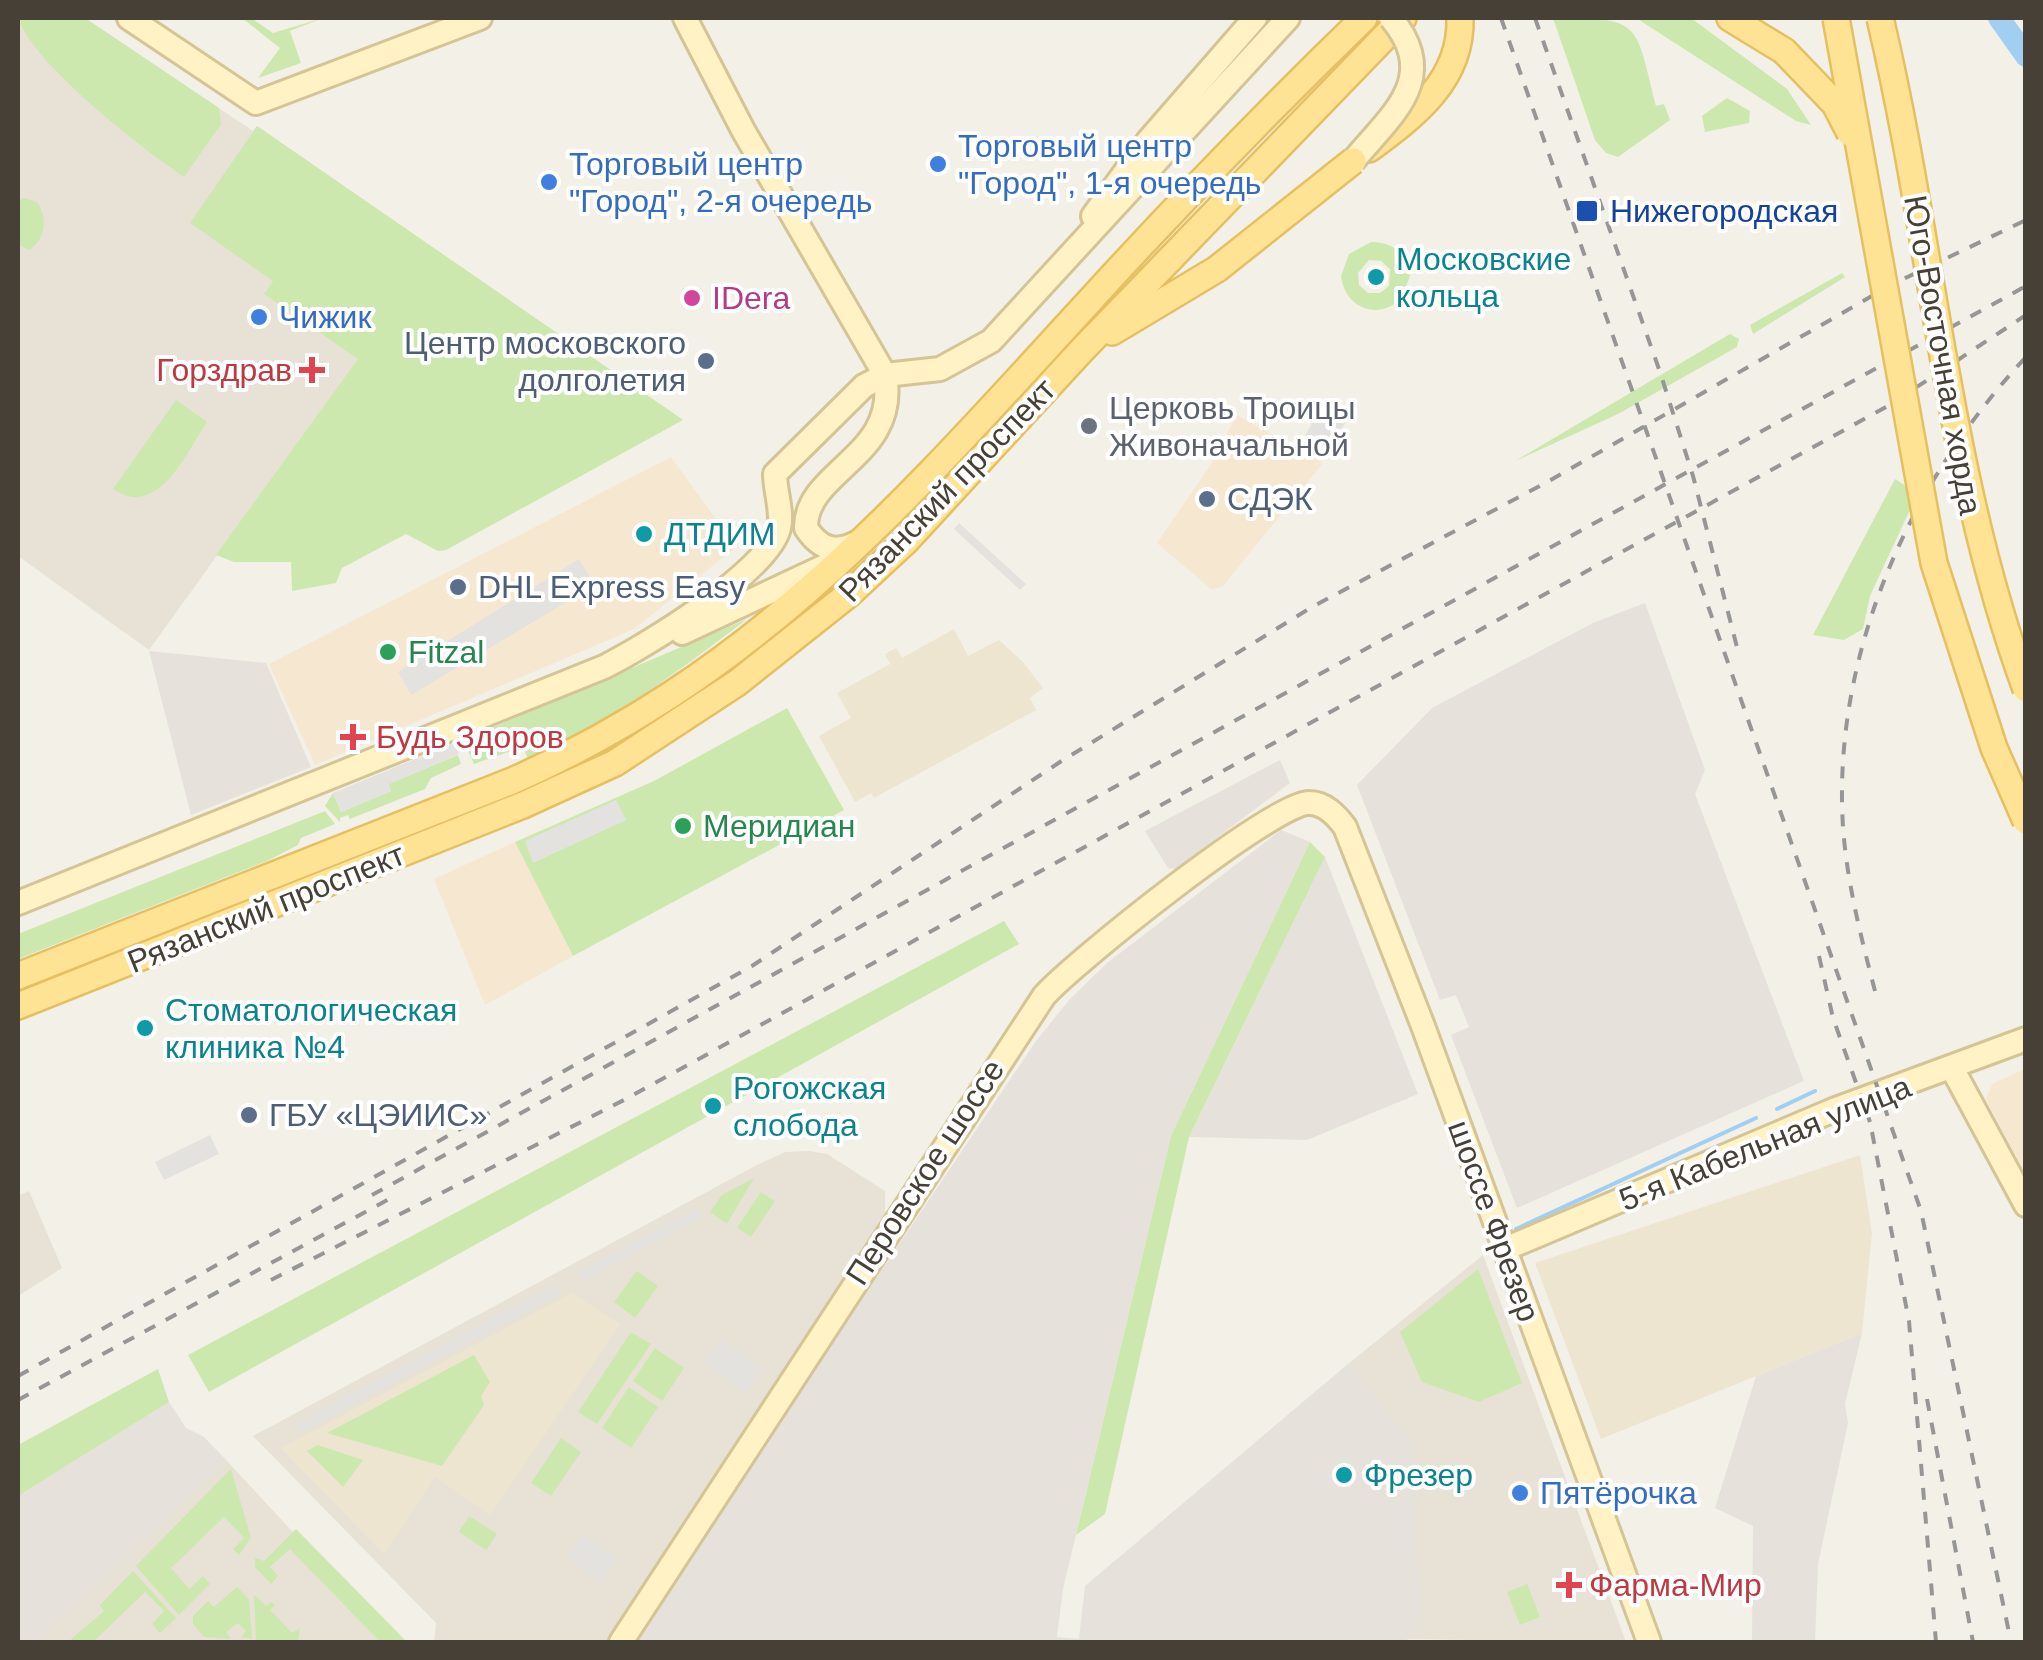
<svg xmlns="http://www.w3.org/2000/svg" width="2043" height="1660" font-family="Helvetica,sans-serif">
	<rect width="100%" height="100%" fill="#f3f0e7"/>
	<!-- residential -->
	<g fill="#e7e2d5">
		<polygon points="18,18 85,18 253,131 257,126 683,420 365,350 149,650 18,556"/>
		<polygon points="809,1151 827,1154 885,1191 885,1218 611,1642 434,1642 436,1623 253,1436 755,1166 785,1152"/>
		<polygon points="29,1191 62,1268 18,1296 18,1196"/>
		<polygon points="1483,1255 1626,1642 1404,1639 1414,1445 1348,1364"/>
		<polygon points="227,1461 395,1642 36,1642 166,1518"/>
	</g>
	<!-- commercial -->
	<g fill="#f6e7d1">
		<polygon points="1237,415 1323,463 1222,587 1211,589 1157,543 1210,466"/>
		<polygon points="671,457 736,547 634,629 315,765 269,664"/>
		<polygon points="515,842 573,956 485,1005 434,879"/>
		<polygon points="2025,1069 2025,1174 1986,1099 1992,1084"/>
	</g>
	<!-- industrial -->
	<g fill="#e6e1db">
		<polygon points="1645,603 1705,770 1695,794 1804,1081 1517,1208 1451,1035 1469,1027 1456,995 1440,1000 1357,785 1432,708 1593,623"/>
		<polygon points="149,651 266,663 311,767 191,815"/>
		<polygon points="1280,760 1290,783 1175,869 1168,868 1145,831"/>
		<polygon points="1281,830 1310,842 1171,1136 1063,1589 1057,1637 1079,1639 1085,1586 1348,1364 1414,1444 1421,1624 1405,1642 637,1642 693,1550 1036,1041 1070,999 1107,963"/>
		<polygon points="1325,857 1418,1094 1307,1140 1189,1137"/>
		<polygon points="1862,1333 1845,1404 1848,1423 1818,1564 1815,1642 1752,1642 1753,1526 1715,1508 1756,1376"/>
		<polygon points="169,1402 186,1428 204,1437 227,1461 36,1642 18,1642 18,1496"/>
	</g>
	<!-- education -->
	<g fill="#ede5d0">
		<polygon points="954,629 968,656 999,640 1023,662 1043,688 1030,698 1036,710 874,798 871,793 855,802 819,736 851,718 837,693 890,664 885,654 896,648 902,658"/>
		<polygon points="1860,1155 1872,1233 1862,1333 1601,1439 1535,1263"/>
		<polygon points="572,1293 620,1324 490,1515 435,1477 384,1554 281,1448"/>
	</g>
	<!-- green -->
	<g fill="#cde8af" fill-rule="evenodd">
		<path d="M18,18H85L219,108L221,124L184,177C141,148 34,65 18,18Z"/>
		<polygon points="242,18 251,18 273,33 323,18 290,31 301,63 258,78 280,48"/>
		<path d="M1553,18C1643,17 1635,23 1656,106L1664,104L1670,120L1618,157L1606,153L1595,140Z"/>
		<polygon points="1636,18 1691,18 1787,89 1811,125 1796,121"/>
		<polygon points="1727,98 1750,111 1749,123 1705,132 1702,116"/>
		<polygon points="257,126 673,413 683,420 446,550 438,551 406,534 342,568 336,583 292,591 291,562 234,562 216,555 358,359 264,294 273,281 190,223"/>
		<path d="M24,198L37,202C48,218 46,239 29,250L18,244V201Z"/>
		<path d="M1371,242C1393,242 1407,254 1410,276L1401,299C1377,321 1345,308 1341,276L1349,254ZM1369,260L1381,261L1390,269L1389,286L1380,293H1368L1359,285L1358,273Z"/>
		<polygon points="1842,273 1845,277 1753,334 1750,325"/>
		<polygon points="1730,334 1739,339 1737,347 1618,414 1515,461"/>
		<path d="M176,400L207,422C186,453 158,520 113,489Z"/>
		<polygon points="1895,479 1909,488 1915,499 1870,596 1863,629 1844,640 1813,635"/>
		<path d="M747,619C677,673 609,722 528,759L523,747L474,764L463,740Z"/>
		<polygon points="787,708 844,810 573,956 515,842 654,781"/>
		<polygon points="454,743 461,764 431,778 425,789 350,819 348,815 340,818 340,822 325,806 333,793 341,812 391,791 388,784 458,755"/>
		<polygon points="325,811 335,824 301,838 298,845 267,861 18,959 18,934"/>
		<polygon points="1310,842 1325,857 1189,1137 1105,1514 1076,1535 1171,1136"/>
		<polygon points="1004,921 1019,944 209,1392 188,1355"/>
		<polygon points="754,1178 727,1224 710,1212 722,1195"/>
		<polygon points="761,1192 775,1201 751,1237 737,1228"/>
		<polygon points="1478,1269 1522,1383 1479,1402 1422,1382 1400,1332"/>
		<polygon points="637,1271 658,1286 635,1318 614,1302"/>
		<polygon points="631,1332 651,1344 597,1424 578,1412"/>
		<polygon points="655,1348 684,1368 662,1401 633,1381"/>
		<polygon points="474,1355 490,1382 481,1396 484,1405 442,1466 327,1433"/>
		<polygon points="158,1369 169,1402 18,1496 18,1445"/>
		<polygon points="629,1387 658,1407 631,1448 602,1428"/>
		<polygon points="561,1438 581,1452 551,1496 531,1483"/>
		<polygon points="318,1445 363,1460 343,1487 307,1451"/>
		<polygon points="231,1469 251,1538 239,1555 233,1549 244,1538 224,1517 171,1568 189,1589 203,1576 210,1584 179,1615 136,1566"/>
		<polygon points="469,1516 497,1534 486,1550 459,1532"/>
		<polygon points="296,1529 407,1642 380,1642 290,1549 270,1567 278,1576 271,1584 255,1567 255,1558 264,1561"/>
		<polygon points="133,1571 176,1618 160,1633 152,1624 164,1611 145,1592 93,1642 68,1642 104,1611 100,1605"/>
		<polygon points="1527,1584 1540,1617 1520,1625 1507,1592"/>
		<polygon points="237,1587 249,1599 252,1639 241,1637 246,1631 238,1623 226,1632 231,1639 204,1637 193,1624 193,1616 208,1601 214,1607"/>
		<polygon points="254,1595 266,1606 271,1602 275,1605 270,1610 292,1633 300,1628 298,1642 256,1640"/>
	</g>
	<!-- parking -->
	<g fill="#e4e2df">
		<polygon points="1323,404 1348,418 1330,450 1305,436"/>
		<polygon points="959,523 1026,584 1020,590 954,529"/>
		<polygon points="579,559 595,585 411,695 398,672"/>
		<polygon points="454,743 459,754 389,784 391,791 341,812 333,793"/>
		<polygon points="616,800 626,820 533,863 525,841"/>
		<polygon points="210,1135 219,1154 164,1180 155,1162"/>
		<polygon points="697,1208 702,1217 583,1281 578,1272"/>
		<polygon points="556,1284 561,1293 302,1432 297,1423"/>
		<polygon points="721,1339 762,1368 746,1392 703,1363"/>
		<polygon points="583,1535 617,1558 602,1582 567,1558"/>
	</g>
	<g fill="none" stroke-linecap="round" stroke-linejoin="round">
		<!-- stream -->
		<g stroke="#a2cff1" stroke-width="4">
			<polyline points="1777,1109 1815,1091"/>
			<polyline points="1516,1229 1756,1118"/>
		</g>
		<!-- river -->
		<polyline stroke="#a2cff1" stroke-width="22" points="1999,18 2026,56"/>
		<!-- secondary casing -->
		<g stroke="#d4c496" stroke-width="28">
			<g id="secondary">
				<polyline points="129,18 256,103 480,18"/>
				<path d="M685,18L743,130L885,375C900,457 805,470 806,528C821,551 837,554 860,541"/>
				<polyline points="1093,216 1148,141 1255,18"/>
				<polyline points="682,633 825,566"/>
				<path d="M18,903L604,667C644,647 768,572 779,528C783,512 775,491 775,474L864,386L885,375L940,369L991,341L1288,18"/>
				<polyline points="1952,1068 2026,1205"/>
				<polyline points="1505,1249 1836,1109 2026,1039"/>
				<path d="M621,1642L1044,996C1072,964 1274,802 1309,803C1325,803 1336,815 1345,827L1423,1026L1649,1642"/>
			</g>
		</g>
		<!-- primary casing -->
		<g stroke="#e5c063" stroke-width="30">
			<g id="primary">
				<polyline points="1730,18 1784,51"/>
				<path d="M1369,149C1415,115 1462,80 1460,18"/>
				<polyline points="1112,332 1217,269"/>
				<path d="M18,976L512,781C759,672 906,501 1085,306C1175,207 1268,111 1364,18"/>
				<polyline points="18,1006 523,805 615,763 737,683 849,594 906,541 1082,350 1403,18"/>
			</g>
		</g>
		<!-- secondary -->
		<use href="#secondary" stroke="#fff2c5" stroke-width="22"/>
		<!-- primary -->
		<use href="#primary" stroke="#ffe394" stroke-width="25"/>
		<!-- rail -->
		<g stroke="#969696" stroke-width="4" stroke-dasharray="12 12" stroke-linecap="butt">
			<polyline points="1501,18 1921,1211 2011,1642"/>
			<polyline points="1535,18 1660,372 1693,476 1739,655"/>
			<polyline points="1819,956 1833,1018 1870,1122"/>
			<path d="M1875,991C1861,937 1847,883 1843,827C1832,654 1910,481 2026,357"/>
			<polyline points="1872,1132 1909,1321 1936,1642"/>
			<polyline points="372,1195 2026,286"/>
			<polyline points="271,1280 624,1100 1618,554 1888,406 2026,315"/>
			<polyline points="18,1376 752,966 1060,762 1312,607 1549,481 1893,284 2026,220"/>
			<polyline points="1927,1399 1973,1642"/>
			<polyline points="18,1400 391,1198"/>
		</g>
		<!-- secondary-bridge casing -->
		<g stroke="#d4c496" stroke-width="28" stroke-linecap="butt">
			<path id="secondary-bridge" d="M1353,161C1392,114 1441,78 1391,18"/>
		</g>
		<!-- primary-bridge casing -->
		<g stroke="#e5c063" stroke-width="30" stroke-linecap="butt">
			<g id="primary-bridge">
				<polyline points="1836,18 1934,563 1994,748 2026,821"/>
				<path d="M1880,18C1933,241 1946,471 2026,689"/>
				<polyline points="1784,51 1835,104 1850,133"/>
				<polyline points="1217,269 1353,161"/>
			</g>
		</g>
		<!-- secondary-bridge -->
		<use href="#secondary-bridge" stroke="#fff2c5" stroke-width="22"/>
		<!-- primary-bridge -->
		<use href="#primary-bridge" stroke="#ffe394" stroke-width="25"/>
	</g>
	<!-- markers -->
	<g fill="#3f7fe0" stroke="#fff" stroke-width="4">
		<circle cx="938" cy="164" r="10"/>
		<circle cx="549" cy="182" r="10"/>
		<circle cx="259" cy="317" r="10"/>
		<circle cx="1520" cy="1493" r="10"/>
	</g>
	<rect fill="#1a4fb4" stroke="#fff" stroke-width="4" x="1575" y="199" width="24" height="24" rx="5"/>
	<g fill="#0f9aa8" stroke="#fff" stroke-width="4">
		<circle cx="1376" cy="277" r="10"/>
		<circle cx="644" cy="534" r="10"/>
		<circle cx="145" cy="1028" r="10"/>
		<circle cx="713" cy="1106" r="10"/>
		<circle cx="1344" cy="1475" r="10"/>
	</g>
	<circle fill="#d1479c" stroke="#fff" stroke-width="4" cx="692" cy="298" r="10"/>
	<g fill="#5c6f8a" stroke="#fff" stroke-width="4">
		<circle cx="706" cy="361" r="10"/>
		<circle cx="1207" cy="499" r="10"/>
		<circle cx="458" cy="587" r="10"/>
		<circle cx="249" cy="1115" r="10"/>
	</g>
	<g fill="#e0444e" stroke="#fff" stroke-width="4">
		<path d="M307 355h10v10h10v10h-10v10h-10v-10h-10v-10h10z"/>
		<path d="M348 722h10v10h10v10h-10v10h-10v-10h-10v-10h10z"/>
		<path d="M1564 1570h10v10h10v10h-10v10h-10v-10h-10v-10h10z"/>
	</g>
	<circle fill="#6b7280" stroke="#fff" stroke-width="4" cx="1089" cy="426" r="10"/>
	<g fill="#2e9e5b" stroke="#fff" stroke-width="4">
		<circle cx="388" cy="652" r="10"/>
		<circle cx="683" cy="826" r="10"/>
	</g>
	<g text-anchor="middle" stroke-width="8" stroke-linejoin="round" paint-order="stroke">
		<!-- shop labels -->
		<g font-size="32" fill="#366cbe" stroke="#fff" text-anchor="start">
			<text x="958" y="157">Торговый центр<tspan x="958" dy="37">"Город", 1-я очередь</tspan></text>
			<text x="569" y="175">Торговый центр<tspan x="569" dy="37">"Город", 2-я очередь</tspan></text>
			<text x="279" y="328">Чижик</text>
			<text x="1540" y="1504">Пятёрочка</text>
		</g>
		<!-- transit labels -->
		<g font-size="32" fill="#164399" stroke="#fff" text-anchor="start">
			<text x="1610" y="222">Нижегородская</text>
		</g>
		<!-- culture labels -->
		<g font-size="32" fill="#0d838f" stroke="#fff" text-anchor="start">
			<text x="1396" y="270">Московские<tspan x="1396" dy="37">кольца</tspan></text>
			<text x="664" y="545">ДТДИМ</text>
			<text x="165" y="1021">Стоматологическая<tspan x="165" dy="37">клиника №4</tspan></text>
			<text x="733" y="1099">Рогожская<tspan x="733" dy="37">слобода</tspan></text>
			<text x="1364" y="1486">Фрезер</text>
		</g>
		<!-- hotel labels -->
		<g font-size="32" fill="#b23c85" stroke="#fff" text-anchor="start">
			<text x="712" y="309">IDera</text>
		</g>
		<!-- service labels -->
		<g font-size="32" fill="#4e5e75" stroke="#fff" text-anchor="start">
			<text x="686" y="354" text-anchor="end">Центр московского<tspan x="686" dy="37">долголетия</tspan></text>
			<text x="1227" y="510">СДЭК</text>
			<text x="478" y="598">DHL Express Easy</text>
			<text x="269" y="1126">ГБУ «ЦЭИИС»</text>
		</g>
		<!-- street labels -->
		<g font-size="32" fill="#464036" stroke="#fff">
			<text transform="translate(1943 355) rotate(80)" y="11">Юго-Восточная хорда</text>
			<text transform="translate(947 490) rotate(-46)" y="11">Рязанский проспект</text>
			<text transform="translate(266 908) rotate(-22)" y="11">Рязанский проспект</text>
			<text transform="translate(1765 1143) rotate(-22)" y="11">5-я Кабельная улица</text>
			<text transform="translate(925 1172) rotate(-57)" y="11">Перовское шоссе</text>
			<text transform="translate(1494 1221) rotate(70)" y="11">шоссе Фрезер</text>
		</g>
		<!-- health labels -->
		<g font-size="32" fill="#be3a42" stroke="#fff" text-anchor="start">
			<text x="292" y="381" text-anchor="end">Горздрав</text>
			<text x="376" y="748">Будь Здоров</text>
			<text x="1589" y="1596">Фарма-Мир</text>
		</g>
		<!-- worship labels -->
		<g font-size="32" fill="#5b616d" stroke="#fff" text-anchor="start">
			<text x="1109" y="419">Церковь Троицы<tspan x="1109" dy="37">Живоначальной</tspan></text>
		</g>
		<!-- leisure labels -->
		<g font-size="32" fill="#27864d" stroke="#fff" text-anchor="start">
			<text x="408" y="663">Fitzal</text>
			<text x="703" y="837">Меридиан</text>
		</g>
	</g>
	<!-- border -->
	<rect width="2043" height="1660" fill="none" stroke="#464036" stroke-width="40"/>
</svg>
